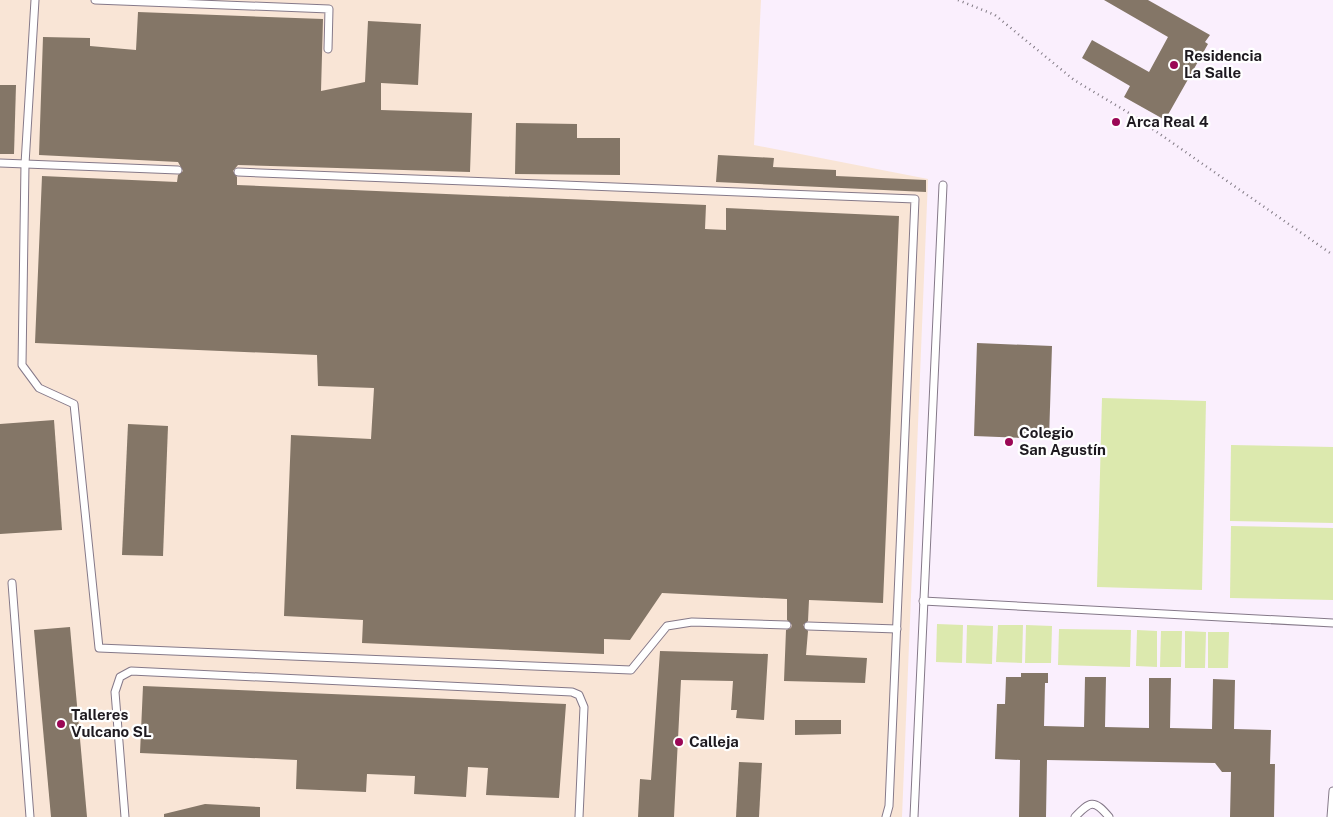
<svg xmlns="http://www.w3.org/2000/svg" width="1333" height="817" font-family="'Public Sans',sans-serif">
	<rect width="100%" height="100%" fill="#faeffd"/>
	<!-- industrial -->
	<polygon fill="#f9e5d6" points="0,0 761,0 754,145 928,179 902,817 0,817"/>
	<!-- green -->
	<g fill="#dce9ae">
		<polygon points="1102,398 1206,401 1202,590 1097,587"/>
		<polygon points="1231,445 1333,447 1333,523 1230,521"/>
		<polygon points="1231,526 1333,528 1333,600 1230,598"/>
		<polygon points="937,624 963,625 962,663 936,662"/>
		<polygon points="967,625 993,626 992,664 966,663"/>
		<polygon points="998,625 1023,625 1022,663 996,662"/>
		<polygon points="1026,625 1052,626 1051,663 1025,663"/>
		<polygon points="1059,629 1131,630 1130,667 1058,665"/>
		<polygon points="1137,630 1157,631 1157,667 1136,666"/>
		<polygon points="1161,631 1182,631 1181,667 1160,667"/>
		<polygon points="1185,631 1206,632 1205,668 1185,668"/>
		<polygon points="1208,632 1229,632 1228,668 1208,668"/>
	</g>
	<!-- building -->
	<g fill="#847667">
		<polygon points="1104,0 1148,0 1210,35 1205,42 1208,44 1165,120 1124,97 1130,86 1082,58 1092,40 1149,72 1168,37"/>
		<polygon points="138,12 323,19 321,91 365,82 368,21 421,24 418,85 381,83 381,110 472,113 470,172 238,165 233,171 237,177 237,185 706,205 705,229 726,230 726,208 899,216 883,603 809,600 808,621 803,625 808,631 806,655 867,658 865,683 784,681 786,630 791,628 792,625 787,620 787,599 662,593 630,640 604,639 604,654 362,643 363,620 284,616 291,435 371,439 374,388 318,386 317,355 35,343 42,176 177,182 178,175 183,171 178,162 39,155 43,37 90,38 90,46 136,50"/>
		<polygon points="0,85 16,85 14,154 0,154"/>
		<polygon points="516,123 577,124 577,138 620,138 620,175 515,174"/>
		<polygon points="718,155 774,158 773,167 836,170 836,176 926,180 926,192 716,182"/>
		<polygon points="977,343 1052,346 1049,439 974,436"/>
		<polygon points="54,420 62,530 0,534 0,424"/>
		<polygon points="128,424 168,426 163,556 122,555"/>
		<polygon points="70,627 87,817 51,817 34,630"/>
		<polygon points="660,651 768,654 764,720 736,718 737,710 731,710 733,681 681,680 674,817 638,817 640,779 651,780"/>
		<polygon points="1021,673 1048,673 1048,683 1045,683 1044,726 1084,727 1085,677 1106,677 1105,727 1149,728 1149,678 1171,678 1170,728 1212,729 1213,679 1235,680 1234,729 1271,730 1270,764 1275,764 1274,817 1230,817 1231,772 1222,772 1215,763 1047,760 1046,817 1019,817 1020,760 995,759 997,704 1005,704 1006,677 1021,677"/>
		<polygon points="143,686 566,704 559,798 486,795 488,768 468,767 466,797 414,794 415,776 367,774 366,792 296,789 297,760 140,753"/>
		<polygon points="795,720 841,720 841,734 795,735"/>
		<polygon points="739,762 762,763 759,817 736,817"/>
		<polygon points="205,804 260,807 260,817 164,817 164,814"/>
	</g>
	<g fill="none" stroke-linecap="round" stroke-linejoin="round">
		<!-- service casing -->
		<g stroke="#857989" stroke-width="9">
			<g id="service">
				<polyline points="35,0 25,164 22,365 39,388 74,404 99,648 631,670 667,626 692,622 787,625"/>
				<polyline points="95,0 329,9 328,49"/>
				<polyline points="0,163 178,170"/>
				<polyline points="238,172 915,199 889,806 886,817"/>
				<polyline points="12,583 30,817"/>
				<polyline points="923,601 1333,623"/>
				<polyline points="808,626 897,629"/>
				<polyline points="125,817 115,692 120,677 131,671 572,692 579,695 584,707 579,817"/>
				<polyline points="914,817 943,185"/>
				<path d="M1075,817C1090,801 1094,799 1109,817"/>
				<polyline points="1331,817 1333,791"/>
			</g>
		</g>
		<!-- path -->
		<polyline stroke="#817a84" stroke-width="2.5" stroke-dasharray="1 4" stroke-linecap="butt" points="958,0 995,15 1074,80 1134,116 1333,255"/>
		<!-- service -->
		<use href="#service" stroke="#fff" stroke-width="7"/>
	</g>
	<!-- markers -->
	<g fill="#9b0756" stroke="#fff" stroke-width="2">
		<circle cx="1174" cy="65" r="5"/>
		<circle cx="1116" cy="122" r="5"/>
		<circle cx="1009" cy="442" r="5"/>
		<circle cx="61" cy="724" r="5"/>
		<circle cx="679" cy="742" r="5"/>
	</g>
	<g text-anchor="middle" stroke-width="4.5" stroke-linejoin="round" paint-order="stroke">
		<!-- poi labels -->
		<g font-size="15" font-weight="bold" fill="#1e1a20" stroke="#fff" text-anchor="start">
			<text x="1184" y="61">Residencia<tspan x="1184" dy="17">La Salle</tspan></text>
			<text x="1126" y="127">Arca Real 4</text>
			<text x="1019" y="438">Colegio<tspan x="1019" dy="17">San Agustín</tspan></text>
			<text x="71" y="720">Talleres<tspan x="71" dy="17">Vulcano SL</tspan></text>
			<text x="689" y="747">Calleja</text>
		</g>
	</g>
</svg>
